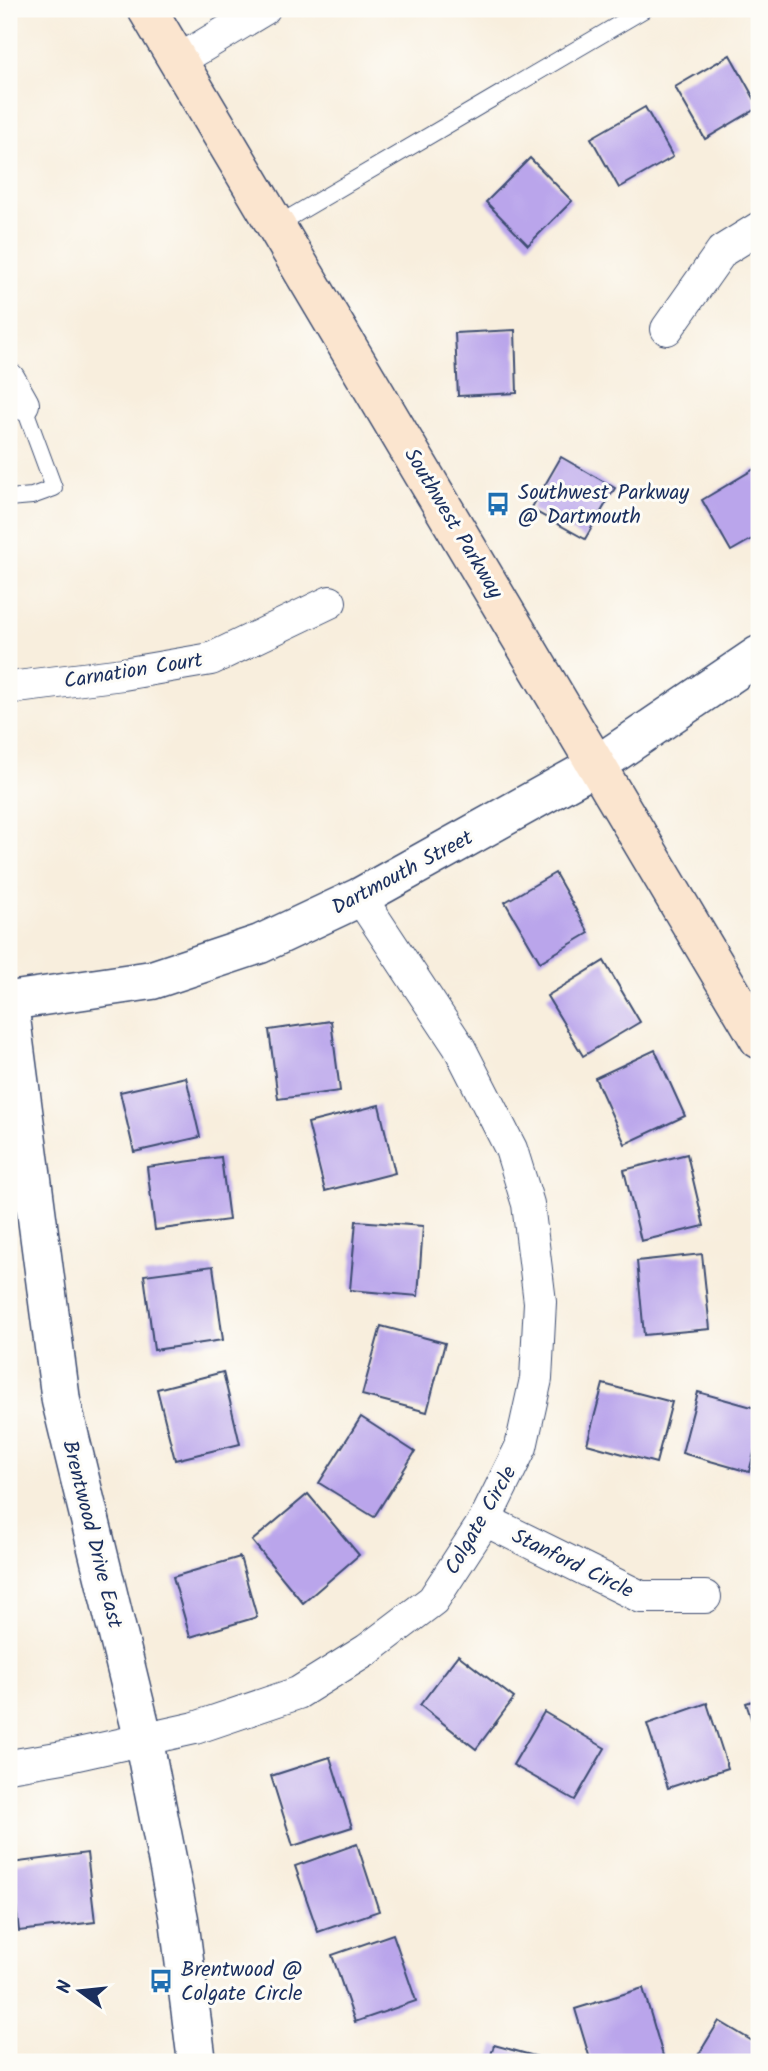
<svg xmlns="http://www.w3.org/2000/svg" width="768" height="2071" font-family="Kalam,sans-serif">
	<rect width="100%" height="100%" fill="#fdfcf7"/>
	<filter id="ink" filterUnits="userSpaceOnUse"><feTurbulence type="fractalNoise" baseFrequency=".0143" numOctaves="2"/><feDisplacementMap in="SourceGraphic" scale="14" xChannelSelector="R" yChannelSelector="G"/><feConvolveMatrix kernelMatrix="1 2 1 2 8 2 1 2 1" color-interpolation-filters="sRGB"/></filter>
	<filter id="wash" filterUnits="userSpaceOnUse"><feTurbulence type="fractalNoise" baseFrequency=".00686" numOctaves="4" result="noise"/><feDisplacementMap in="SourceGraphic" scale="28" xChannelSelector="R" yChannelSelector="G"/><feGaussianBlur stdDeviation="1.57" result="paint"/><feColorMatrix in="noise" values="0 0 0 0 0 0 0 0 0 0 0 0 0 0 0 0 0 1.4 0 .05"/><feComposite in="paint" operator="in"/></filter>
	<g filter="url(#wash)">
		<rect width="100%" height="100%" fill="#f8eedd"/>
		<g id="blocks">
			<!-- building -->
			<g fill="#baa5eb">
				<polygon points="730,55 759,107 705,139 675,87"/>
				<polygon points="645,107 673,157 619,188 591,138"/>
				<polygon points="530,158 572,201 528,245 486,202"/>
				<polygon points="515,330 517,393 458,396 455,333"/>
				<polygon points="561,457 615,488 585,539 531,509"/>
				<polygon points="756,468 759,474 759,535 731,551 702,500"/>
				<polygon points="555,873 589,933 540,962 505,902"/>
				<polygon points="604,961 640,1022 583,1056 547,996"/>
				<polygon points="331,1021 340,1091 278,1099 269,1030"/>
				<polygon points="655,1050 685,1116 625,1144 595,1078"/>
				<polygon points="186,1077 200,1137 134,1152 120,1092"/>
				<polygon points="379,1105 395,1173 325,1191 308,1123"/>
				<polygon points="687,1154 704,1226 641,1241 624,1170"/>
				<polygon points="221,1157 229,1220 155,1230 147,1167"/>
				<polygon points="356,1221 423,1226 418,1296 350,1290"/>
				<polygon points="702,1254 710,1329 644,1335 637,1261"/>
				<polygon points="213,1266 223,1340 154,1350 144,1275"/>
				<polygon points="381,1326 445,1343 427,1412 362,1395"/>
				<polygon points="223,1372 240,1444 175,1460 157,1389"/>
				<polygon points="603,1384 672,1402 656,1463 587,1444"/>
				<polygon points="698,1392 759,1409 759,1434 749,1472 682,1453"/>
				<polygon points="361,1417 415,1452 374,1517 319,1483"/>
				<polygon points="308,1494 359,1555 303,1603 252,1541"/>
				<polygon points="240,1557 257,1617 190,1637 173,1577"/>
				<polygon points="458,1655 514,1698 476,1749 420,1705"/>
				<polygon points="759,1699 759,1742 746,1703"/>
				<polygon points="707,1703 728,1768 668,1788 647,1724"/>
				<polygon points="544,1712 605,1748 575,1800 513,1765"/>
				<polygon points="330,1757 352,1827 293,1846 271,1776"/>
				<polygon points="357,1844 379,1911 318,1932 295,1866"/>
				<polygon points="87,1853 95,1922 19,1931 11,1863"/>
				<polygon points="393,1934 416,2001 355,2022 332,1955"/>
				<polygon points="643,1988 664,2059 654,2062 591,2062 575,2009"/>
				<polygon points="719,2021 759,2045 759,2062 694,2062"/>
				<polygon points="494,2045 553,2061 553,2062 489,2062"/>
			</g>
		</g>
	</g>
	<g filter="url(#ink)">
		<use href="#blocks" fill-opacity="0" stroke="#3c4c71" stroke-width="2"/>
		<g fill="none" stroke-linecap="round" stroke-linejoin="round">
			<!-- service casing -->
			<g stroke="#3c4c71" stroke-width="18">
				<g id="service">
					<polyline points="277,225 645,9"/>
					<polyline points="9,498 32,496 54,488 23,404"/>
				</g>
			</g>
			<!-- minor casing -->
			<g stroke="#3c4c71" stroke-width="34">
				<g id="minor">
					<polyline points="178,61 264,9"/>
					<polyline points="667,329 722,251 759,228"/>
					<polyline points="9,379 23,404"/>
					<polyline points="9,688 123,674 211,659 330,602"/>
					<polyline points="485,1520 641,1597 705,1597"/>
					<polyline points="9,1766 69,1756 195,1728 298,1693 367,1650 433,1600 485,1520 521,1447 536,1379 540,1302 528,1204 511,1149 459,1047 360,897"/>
				</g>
			</g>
			<!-- tertiary casing -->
			<g stroke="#3c4c71" stroke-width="41">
				<g id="tertiary">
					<polyline points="9,1001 152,980 260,944 360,897 597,765 759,655"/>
					<polyline points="9,1003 61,1401 143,1737 179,1919 197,2062"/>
				</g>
			</g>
			<!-- secondary casing -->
			<g stroke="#3c4c71" stroke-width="41">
				<polyline id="secondary" points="147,9 759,1039"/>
			</g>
			<!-- service -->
			<use href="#service" stroke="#fff" stroke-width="16"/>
			<!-- minor -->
			<use href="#minor" stroke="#fff" stroke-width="32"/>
			<!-- tertiary -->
			<use href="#tertiary" stroke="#fff" stroke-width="38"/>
			<!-- secondary -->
			<use href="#secondary" stroke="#fbe5cf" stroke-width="38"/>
		</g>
	</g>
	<!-- icons -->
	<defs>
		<g id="bus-bare" transform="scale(1.89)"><path d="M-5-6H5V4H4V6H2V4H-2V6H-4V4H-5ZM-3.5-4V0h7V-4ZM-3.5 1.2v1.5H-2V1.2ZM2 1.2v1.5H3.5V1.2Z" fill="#1f6fb2" stroke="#fdfcf7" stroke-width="2.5" paint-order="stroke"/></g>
	</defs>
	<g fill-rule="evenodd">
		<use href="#bus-bare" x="498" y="504"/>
		<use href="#bus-bare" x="161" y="1981"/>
	</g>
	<g text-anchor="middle" stroke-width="6" stroke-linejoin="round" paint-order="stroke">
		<!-- poi labels -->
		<g font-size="21" fill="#1b2f5e" stroke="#fdfcf7" text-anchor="start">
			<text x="518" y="499">Southwest Parkway<tspan x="518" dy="24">@ Dartmouth</tspan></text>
			<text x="181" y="1976">Brentwood @<tspan x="181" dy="24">Colgate Circle</tspan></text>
		</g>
		<!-- street labels -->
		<g font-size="21" fill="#1b2f5e" stroke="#fdfcf7">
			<text transform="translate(454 523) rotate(59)" y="7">Southwest Parkway</text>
			<text transform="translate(133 670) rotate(-9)" y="7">Carnation Court</text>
			<text transform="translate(402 872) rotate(-28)" y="7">Dartmouth Street</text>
			<text transform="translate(480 1520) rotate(-60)" y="7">Colgate Circle</text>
			<text transform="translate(93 1534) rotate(76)" y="7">Brentwood Drive East</text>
			<text transform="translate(573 1563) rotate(26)" y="7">Stanford Circle</text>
		</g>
	</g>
	<!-- margin -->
	<rect width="768" height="2071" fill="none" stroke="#fdfcf7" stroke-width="35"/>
	<!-- north arrow -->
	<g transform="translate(80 1991) rotate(285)" stroke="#fdfcf7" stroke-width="5" paint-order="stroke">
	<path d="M0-5L12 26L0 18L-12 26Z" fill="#1b2f5e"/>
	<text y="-10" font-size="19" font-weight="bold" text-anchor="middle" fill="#1b2f5e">N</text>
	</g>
</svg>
